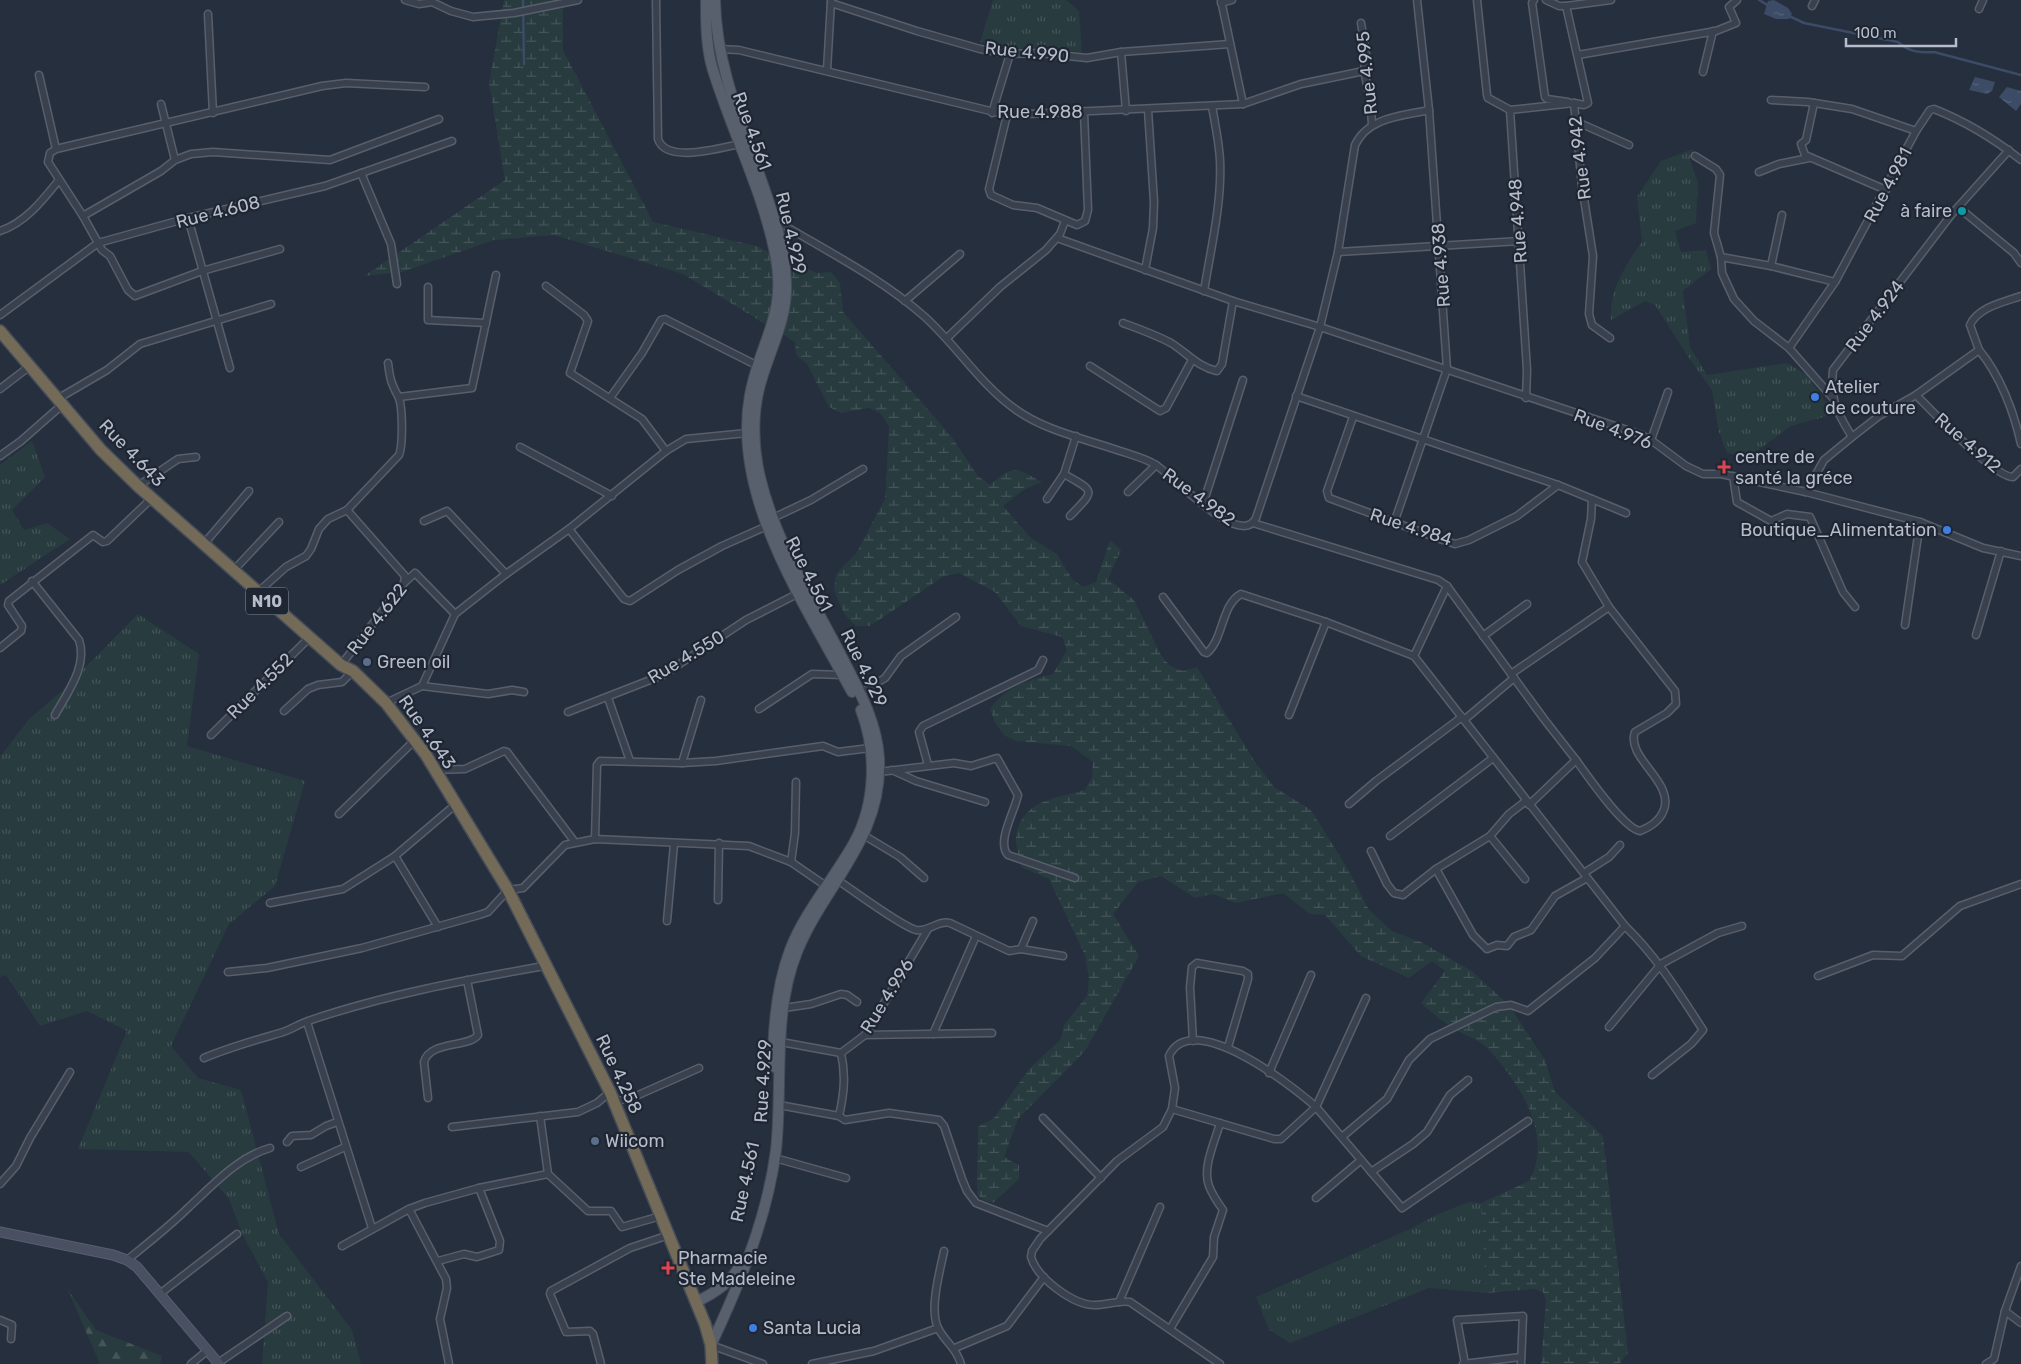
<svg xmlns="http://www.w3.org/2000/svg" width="2021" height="1364" font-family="Rubik,sans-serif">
	<defs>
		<pattern id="grass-tufts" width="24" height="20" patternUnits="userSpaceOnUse" patternTransform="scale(1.25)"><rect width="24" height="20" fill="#283b3f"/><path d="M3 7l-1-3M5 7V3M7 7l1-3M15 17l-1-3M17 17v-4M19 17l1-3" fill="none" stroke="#455559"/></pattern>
		<pattern id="forest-firs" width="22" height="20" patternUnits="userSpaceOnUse" patternTransform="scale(1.25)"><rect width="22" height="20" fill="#283b3f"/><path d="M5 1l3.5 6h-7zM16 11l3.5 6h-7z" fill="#455559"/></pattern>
		<pattern id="wetland-marsh" width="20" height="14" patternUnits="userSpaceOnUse" patternTransform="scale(1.25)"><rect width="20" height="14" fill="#283b3f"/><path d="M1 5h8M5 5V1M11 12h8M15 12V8" fill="none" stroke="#455559"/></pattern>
		<pattern id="water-ripples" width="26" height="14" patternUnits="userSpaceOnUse" patternTransform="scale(1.25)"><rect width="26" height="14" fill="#3c4b66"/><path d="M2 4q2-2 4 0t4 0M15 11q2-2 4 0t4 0" fill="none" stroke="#56637b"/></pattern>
	</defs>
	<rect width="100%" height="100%" fill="#262f3e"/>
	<!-- grass -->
	<g fill="url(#grass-tufts)">
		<polygon points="993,0 1066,0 1079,11 1082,53 1045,46 1016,51 980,42"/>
		<path d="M1693,149L1690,160L1698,183L1696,223L1675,231L1681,252L1706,250L1711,269L1683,291L1690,347L1707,375L1787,363L1807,375L1834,414L1791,426L1749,457L1727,453L1719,432L1712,390L1689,358L1655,305L1645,301L1611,320C1608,292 1626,264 1642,242L1637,197L1661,161Z"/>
		<polygon points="32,441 45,477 12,510 24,530 47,523 70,539 0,585 0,465"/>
		<polygon points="138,614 199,654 187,746 305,781 275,886 229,924 171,1046 198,1078 241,1090 279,1234 352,1330 361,1364 262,1364 268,1282 242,1234 229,1199 189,1152 78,1149 127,1031 87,1011 40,1026 6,975 0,977 0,757 29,719 62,691"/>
		<polygon points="1469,1202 1481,1203 1486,1293 1429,1288 1290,1343 1269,1330 1256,1297 1412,1228 1438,1214"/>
	</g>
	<!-- forest -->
	<polygon fill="url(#forest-firs)" points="67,1288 96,1330 162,1356 160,1364 100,1364"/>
	<!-- wetland -->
	<path fill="url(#wetland-marsh)" d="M504,0H563V50L653,222L756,246L817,273L831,272L840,283L843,312L951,436L978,476L990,485C1013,464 1017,468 1042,482L1025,489L1003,506L1031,538L1057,554L1072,579L1083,587L1096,582L1110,540L1121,550L1108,579L1134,600L1161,655L1170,666L1183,671L1197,667L1255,762L1274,787L1311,810L1349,871L1369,910L1392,931L1421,942L1472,971L1509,1005L1545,1060L1555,1092L1603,1136L1628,1353L1619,1364H1541L1546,1300L1543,1292L1535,1289L1486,1293L1481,1203L1529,1181C1555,1136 1518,1080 1487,1048C1480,1041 1467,1036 1458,1031C1444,1023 1433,1014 1421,1003L1445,971L1432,961L1409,978L1361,956L1325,915L1310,914L1283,893L1236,903L1213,894L1195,898L1161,876L1138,882L1113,914L1139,956L1085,1051L1018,1119L1004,1157L1019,1165V1179L993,1203L983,1200L977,1194L978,1127L994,1118L1029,1069L1061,1039L1064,1025L1087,996L1089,979L1085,955L1049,879L1021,867C1020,858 1015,845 1016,836C1022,800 1056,798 1085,790L1092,777L1093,762L1071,746L1016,741L1004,735L995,723L990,709C1006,687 1028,680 1053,674L1067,650L1062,637L1021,626L995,592L959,573L944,576L870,626H856L846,616L839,603L834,590L836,574L857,552L885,499L889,426L880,413L869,408L841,413L829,407L807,364L796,355L795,342L683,274L554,235L494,240L402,272L364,276L505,180L489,83Z"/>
	<!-- water -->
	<g fill="url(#water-ripples)">
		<polygon points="1774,0 1788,8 1792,14 1789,19 1776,19 1764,14 1768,1"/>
		<polygon points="1975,77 1995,82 1992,91 1987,94 1969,90"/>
		<polygon points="2007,87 2021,91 2021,104 2016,111 1999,97"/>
	</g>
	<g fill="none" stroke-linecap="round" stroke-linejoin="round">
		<!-- stream -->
		<g stroke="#3c4b66" stroke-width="2.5">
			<polyline points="523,0 524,64"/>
			<polyline points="1759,0 1769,6"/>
			<path d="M1789,16L1804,23L1898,42C1909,52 1920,53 1934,52L2021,75"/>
		</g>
		<!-- street casing -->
		<g stroke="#585f6c" stroke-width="9">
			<g id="street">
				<polyline points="405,0 419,4 432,2 451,11 473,17 514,13 578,0"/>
				<path d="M656,0L658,139C666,164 720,148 740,144"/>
				<polyline points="1221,0 1243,104"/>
				<polyline points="1477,0 1487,95 1488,98 1510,110"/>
				<polyline points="1534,0 1532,3 1545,97 1547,99 1568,102"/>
				<polyline points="1546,0 1559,6 1566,6 1588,103 1584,105 1574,103 1582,186 1593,256 1589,314 1592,325 1610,338"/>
				<polyline points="831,3 917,31 980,49 1010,54 1038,53 1087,58 1121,52 1230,44"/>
				<polyline points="1221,3 1232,0"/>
				<polyline points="1566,6 1611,0"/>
				<polyline points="1812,6 1815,0"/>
				<polyline points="1979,9 1983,0"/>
				<polyline points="208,14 213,113"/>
				<polyline points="1361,23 1366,54 1364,71 1370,98 1372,124"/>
				<polyline points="719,49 739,50 1007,115 1243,104 1301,84 1364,71"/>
				<polyline points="1121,52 1126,111"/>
				<polyline points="1578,55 1716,31 1736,23 1729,7 1737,0"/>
				<polyline points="827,70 831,1"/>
				<polyline points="1703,72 1713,31"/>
				<polyline points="39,75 56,149"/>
				<polyline points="1771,100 1808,102 1852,109 1916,131"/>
				<polyline points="1814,103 1806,140 1801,144 1805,155 1886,190"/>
				<polyline points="161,104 175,160"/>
				<polyline points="992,113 1010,54"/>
				<polyline points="1007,115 989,189 991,195 1013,205 1037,208 1077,225 1085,221 1088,210 1084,113"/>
				<polyline points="1575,121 1629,145"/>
				<polyline points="1695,156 1716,169 1720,175 1714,233 1721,257 1722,273 1734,299 1754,321 1789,348 1832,397"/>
				<polyline points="1759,172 1779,164 1809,158"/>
				<polyline points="361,173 391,244 397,284"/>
				<polyline points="1958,207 2014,253 2021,263"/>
				<polyline points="83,216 161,171 175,160 191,154 213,152 330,160 439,119"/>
				<polyline points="188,218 230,368"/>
				<path d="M775,220C825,250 881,278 925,317C956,345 981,385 1015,409C1045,431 1086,439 1120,451C1132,455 1145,458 1156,465C1172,475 1241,550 1256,518L1320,327L1338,252L1355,145C1368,117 1402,116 1429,110"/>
				<path d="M0,231C25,223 43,200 59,180"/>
				<polyline points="1057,238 1233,301 1320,327 1639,434 1651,440 1686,466 1703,474 1721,474 1806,492 1920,522 1983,548 2021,556"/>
				<polyline points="280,249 202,271 135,296 128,290 110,256 102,250 83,216 48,162 50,153 56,149 322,86 346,83 425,87"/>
				<polyline points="1338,252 1520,241"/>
				<polyline points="1721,257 1771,266 1835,282"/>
				<polyline points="1771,266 1782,215"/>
				<polyline points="1145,270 1153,228 1154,202 1148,110"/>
				<polyline points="546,286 584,315 588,321 570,373 642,419 666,451"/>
				<polyline points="428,287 428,320 486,323"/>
				<path d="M1204,291C1211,247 1222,204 1220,160C1219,142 1215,124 1212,106"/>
				<polyline points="905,301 960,254"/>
				<polyline points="0,315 98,243 188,218 325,186 452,141"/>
				<path d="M1123,323C1139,329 1156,335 1171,343C1187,353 1198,367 1217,371L1222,364L1233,301"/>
				<polyline points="947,338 1000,287 1046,250 1060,234 1065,221"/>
				<path d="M1789,348L1835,282L1916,131L1930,110L1934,109C1967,122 1993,138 2021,160"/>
				<path d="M1979,350C2000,375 2014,412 2021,444"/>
				<polyline points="1090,366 1160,411 1166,408 1192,360"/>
				<polyline points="0,389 30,366"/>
				<path d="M1916,395C1931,410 1995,478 2013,477L2021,469"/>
				<polyline points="1296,396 1558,485 1517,516 1469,540 1455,544 1440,539 1329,498 1327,491 1353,417"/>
				<polyline points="399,397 472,388 496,275"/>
				<polyline points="59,398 107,370 140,344 271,304"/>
				<polyline points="610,398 642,353 661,320 665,319 758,366"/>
				<polyline points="1526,398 1527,370 1510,110 1574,103"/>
				<path d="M1852,437L1879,416L1916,395L1979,350L1970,325C1978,307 2004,302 2021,296"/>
				<polyline points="1651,440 1668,392"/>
				<polyline points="520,447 612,496"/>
				<polyline points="0,456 21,441 63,404"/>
				<path d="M1064,474C1096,492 1095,490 1070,516"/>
				<polyline points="1733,476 1737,502 1771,521 1787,514 1810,517 1843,592 1855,607"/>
				<polyline points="1558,485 1626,513"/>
				<polyline points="138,486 178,459 196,457"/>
				<polyline points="1128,492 1156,465"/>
				<path d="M1806,492L1824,460L1852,437C1837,412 1830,401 1833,370L1951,215L2009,150"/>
				<polyline points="1047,499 1064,474 1076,436"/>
				<polyline points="1203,504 1243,380"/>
				<polyline points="347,510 405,576 404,583"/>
				<polyline points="773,518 811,500 863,469"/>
				<polyline points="1253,523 1438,580 1447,586 1544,719 1576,760 1529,805"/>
				<polyline points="1394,523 1447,369 1429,110 1417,0"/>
				<polyline points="569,529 624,599 630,601 678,570 722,546 767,526"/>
				<polyline points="203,545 249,491"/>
				<polyline points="233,571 279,522"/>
				<polyline points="506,574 569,529 666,451 686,439 747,433"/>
				<path d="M32,581L79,640C88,666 67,693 55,715"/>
				<path d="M258,592L286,567L306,556L311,549L319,529L328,519L347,510L399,455C403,446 403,405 398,396C391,383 390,379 388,363"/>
				<path d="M1163,597L1204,652L1207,653C1224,638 1221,605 1241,594L1326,622L1414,656L1625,926L1595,958L1528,1011L1511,1005L1496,1007L1430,1039L1409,1060L1387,1099L1342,1137"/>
				<polyline points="1905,625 1920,522"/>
				<polyline points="1976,635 2001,551"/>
				<polyline points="1483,636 1527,604"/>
				<polyline points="0,648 21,631 22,626 8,605 9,601 93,535 103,542 107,541 151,499"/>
				<polyline points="1414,656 1447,586"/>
				<polyline points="341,665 404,583 415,573 455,614"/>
				<polyline points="1511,674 1609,607"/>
				<polyline points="422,686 488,694 512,690 524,692"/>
				<polyline points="860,693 885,678 901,656 956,617"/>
				<polyline points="608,698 630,761"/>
				<polyline points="386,703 422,686 455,614 506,574 447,511 424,521"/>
				<polyline points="759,709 812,674 843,675"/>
				<polyline points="284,711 308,689 318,685 342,682 353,671"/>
				<polyline points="568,712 663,675 746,620 799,593"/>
				<polyline points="1289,715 1326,622"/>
				<polyline points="1464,720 1514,678"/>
				<polyline points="211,735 310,637"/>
				<path d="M1576,760C1587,775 1623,828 1640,831C1650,827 1659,821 1663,812C1677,783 1625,758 1635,732L1667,713L1676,704L1675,691L1609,607L1582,562L1591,519L1592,499"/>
				<polyline points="682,763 701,700"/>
				<polyline points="928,765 919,732 923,726 1038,670 1043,660"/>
				<polyline points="435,770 465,769 504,751 507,752 574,841"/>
				<polyline points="892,770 916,781 985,802"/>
				<path d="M879,772L954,763L971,766L997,758L1018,795C1015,811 996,842 1008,855L1075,878"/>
				<polyline points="1349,804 1376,781 1462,717"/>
				<polyline points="339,814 415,740"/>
				<polyline points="865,836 900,857 924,878"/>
				<polyline points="1390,836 1493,758"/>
				<polyline points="1490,836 1525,879"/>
				<polyline points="595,839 597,765 600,761 682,763 716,761 823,746 838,752 870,748"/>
				<polyline points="1371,851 1387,884 1394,893 1403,895 1436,869 1490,836 1509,814 1526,801"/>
				<polyline points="791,862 795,833 796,782"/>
				<polyline points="1436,869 1473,935 1487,949 1497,945 1507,946 1514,937 1531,930 1555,896 1587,878"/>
				<polyline points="1584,873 1609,857 1620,845"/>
				<path d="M839,881C854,891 901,926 916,930C929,932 938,920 950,923L1009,951L1021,949L1033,921"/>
				<polyline points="718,900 719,843"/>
				<polyline points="270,903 343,889 395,856"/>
				<polyline points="667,921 674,844"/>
				<path d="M1625,926C1657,957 1679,993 1703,1030L1691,1044L1652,1075"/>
				<polyline points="438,927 395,856 455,805"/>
				<polyline points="1021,949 1063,956"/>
				<polyline points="228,972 267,968 362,948 479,915 488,912 508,890 523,888 565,845 595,839 749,846 791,862 826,886"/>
				<polyline points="1818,976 1873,955 1902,956 1960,906 2021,884"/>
				<polyline points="784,1008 811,1004 841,994 847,995 857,1002"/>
				<polyline points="307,1022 372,1228"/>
				<polyline points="1609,1027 1661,964 1718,933 1742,926"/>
				<polyline points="933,1034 976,936"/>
				<polyline points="865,1035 992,1033"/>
				<polyline points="1193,1041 1190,987 1192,967 1197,963 1243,971 1248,974 1248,979 1228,1047"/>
				<polyline points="781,1042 841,1053"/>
				<path d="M204,1058C230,1047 256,1040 283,1032C292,1029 299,1024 308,1021C384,995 465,980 544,966"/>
				<polyline points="1269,1073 1311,975"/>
				<path d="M428,1098L424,1062C430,1040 469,1048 478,1035L467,980"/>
				<polyline points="614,1102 636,1096 699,1068"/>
				<polyline points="779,1105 839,1116 845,1120 889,1113 939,1120 944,1126 962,1179 967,1191 976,1203 1048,1231"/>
				<polyline points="1172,1109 1274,1139 1281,1139 1316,1107 1366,998"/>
				<path d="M839,1116C844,1094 846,1075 841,1053L865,1035L928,929"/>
				<polyline points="1043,1118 1101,1178"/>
				<polyline points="452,1127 578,1112 597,1103 610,1092"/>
				<polyline points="287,1142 292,1136 311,1135 326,1126 337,1122"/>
				<polyline points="775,1158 846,1178"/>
				<polyline points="301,1167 345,1147"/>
				<polyline points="1371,1172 1413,1144 1427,1132 1450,1095 1468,1080"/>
				<polyline points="548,1174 588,1211 611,1211 622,1227 661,1216"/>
				<polyline points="0,1184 16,1166 30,1138 70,1072"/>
				<polyline points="1316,1198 1361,1160"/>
				<polyline points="409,1209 446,1279 447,1288 440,1319 449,1364"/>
				<polyline points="342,1246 409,1209 425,1203 479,1188 548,1174 540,1116"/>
				<path d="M944,1251C940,1271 929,1309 938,1328C945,1342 956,1347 961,1364"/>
				<path d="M127,1260C148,1243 170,1226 189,1207C213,1185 238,1157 270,1148"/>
				<polyline points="438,1261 464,1254 477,1257 499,1250 500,1241 479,1188"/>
				<polyline points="161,1293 237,1234"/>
				<polyline points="1119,1302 1160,1207"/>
				<polyline points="2005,1311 2021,1323"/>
				<polyline points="0,1320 12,1325 11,1339"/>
				<path d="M1170,1329L1213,1257L1214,1237L1223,1210C1218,1203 1212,1194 1209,1186C1202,1167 1215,1142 1220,1123"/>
				<polyline points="711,1345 763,1364"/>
				<polyline points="955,1348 1007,1326 1044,1277"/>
				<polyline points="218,1363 287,1316"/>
				<polyline points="191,1364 208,1350"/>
				<polyline points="601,1364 593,1334 590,1331 566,1332 550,1294 551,1291 630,1248 669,1235"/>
				<polyline points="812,1364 874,1351 938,1328"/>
				<path d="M1220,1364L1130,1302C1119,1300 1107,1305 1096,1305C1074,1306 1037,1278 1031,1257L1032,1251L1040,1239L1117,1161L1163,1127L1172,1109L1175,1088L1169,1056C1191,1007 1293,1086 1316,1107L1402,1208L1528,1121"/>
				<polyline points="1463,1364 1521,1357"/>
				<polyline points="1465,1364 1457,1320 1523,1316 1521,1364"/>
				<polyline points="1986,1364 1994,1359 2005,1311 2021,1266"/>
			</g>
		</g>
		<!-- secondary casing -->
		<g stroke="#585f6c" stroke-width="11">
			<polyline id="secondary" points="0,1232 113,1255 127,1260 137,1267 219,1364"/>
		</g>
		<!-- primary casing -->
		<g stroke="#434a57" stroke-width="12">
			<g id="primary">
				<path d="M706,0C706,23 706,45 712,67C731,130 762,189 775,253C788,315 760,340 750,395C731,497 806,606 852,692"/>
				<path d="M773,1067C773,1028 776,987 790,950C805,911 834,879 854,843C876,803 877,752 861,710"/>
				<path d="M696,1302C717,1292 733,1281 743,1260"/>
				<path d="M711,1345C740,1283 767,1219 776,1150C783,1085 772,1014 797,952C825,883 883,839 879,758C877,724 861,694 846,665C815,603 776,545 760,477C753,448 752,414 760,385C769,351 788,319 786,282C785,249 774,217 763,185C742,125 716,65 715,0"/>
			</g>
		</g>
		<!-- highway casing -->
		<g stroke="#454c59" stroke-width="14">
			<polyline id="highway" points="0,331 101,450 138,486 341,665 353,671 386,703 426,755 508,890 610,1092 705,1324 711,1345 712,1364"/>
		</g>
		<!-- street -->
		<use href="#street" stroke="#3a414e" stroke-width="6"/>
		<!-- secondary -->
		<use href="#secondary" stroke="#485061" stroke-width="9"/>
		<!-- primary -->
		<use href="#primary" stroke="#58606e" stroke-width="10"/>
		<!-- highway -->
		<use href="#highway" stroke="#736a57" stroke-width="11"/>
	</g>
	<!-- markers -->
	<circle fill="#0f9aa8" stroke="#1f2633" stroke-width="2" cx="1962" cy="211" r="5"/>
	<g fill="#3f7fe0" stroke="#1f2633" stroke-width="2">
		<circle cx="1815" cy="397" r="5"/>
		<circle cx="1947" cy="530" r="5"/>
		<circle cx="753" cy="1328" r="5"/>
	</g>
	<g fill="#e0444e" stroke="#1f2633" stroke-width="2">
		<path d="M1721.5 459.5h5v5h5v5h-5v5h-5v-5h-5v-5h5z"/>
		<path d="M665.5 1260.5h5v5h5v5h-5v5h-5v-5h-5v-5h5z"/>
	</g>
	<g fill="#5c6f8a" stroke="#1f2633" stroke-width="2">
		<circle cx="367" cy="662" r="5"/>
		<circle cx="595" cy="1141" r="5"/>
	</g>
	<g text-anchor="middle" stroke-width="4.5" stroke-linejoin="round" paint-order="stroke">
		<!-- shield labels -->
		<rect fill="#1f2633" stroke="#898f9c" stroke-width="1" x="246" y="587.5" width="42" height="27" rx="4"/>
		<g font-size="16" font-weight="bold" fill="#b6bcc9">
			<text x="267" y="607">N10</text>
		</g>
		<!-- street labels -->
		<g font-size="18" fill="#b6bcc9" stroke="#1f2633">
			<text transform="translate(1027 52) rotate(6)" y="6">Rue 4.990</text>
			<text transform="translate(1367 73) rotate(-96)" y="6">Rue 4.995</text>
			<text x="1040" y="118">Rue 4.988</text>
			<text transform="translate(752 131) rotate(70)" y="6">Rue 4.561</text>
			<text transform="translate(1580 158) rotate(-97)" y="6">Rue 4.942</text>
			<text transform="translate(1888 185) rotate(-62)" y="6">Rue 4.981</text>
			<text transform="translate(218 212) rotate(-14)" y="6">Rue 4.608</text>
			<text transform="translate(1518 221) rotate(-94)" y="6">Rue 4.948</text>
			<text transform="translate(791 233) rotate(77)" y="6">Rue 4.929</text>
			<text transform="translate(1441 265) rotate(-94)" y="6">Rue 4.938</text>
			<text transform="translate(1875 316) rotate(-53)" y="6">Rue 4.924</text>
			<text transform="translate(1613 429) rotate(21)" y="6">Rue 4.976</text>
			<text transform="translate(1968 443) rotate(41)" y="6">Rue 4.912</text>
			<text transform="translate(132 453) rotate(46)" y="6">Rue 4.643</text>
			<text transform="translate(1199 497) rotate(36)" y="6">Rue 4.982</text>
			<text transform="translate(1411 527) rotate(18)" y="6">Rue 4.984</text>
			<text transform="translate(809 574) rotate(63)" y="6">Rue 4.561</text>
			<text transform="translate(377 619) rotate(-52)" y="6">Rue 4.622</text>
			<text transform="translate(686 657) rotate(-31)" y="6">Rue 4.550</text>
			<text transform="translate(864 668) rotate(64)" y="6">Rue 4.929</text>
			<text transform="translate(260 686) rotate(-45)" y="6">Rue 4.552</text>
			<text transform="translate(427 732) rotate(55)" y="6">Rue 4.643</text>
			<text transform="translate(887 996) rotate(-58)" y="6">Rue 4.996</text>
			<text transform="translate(619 1074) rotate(65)" y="6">Rue 4.258</text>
			<text transform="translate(763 1081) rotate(-87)" y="6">Rue 4.929</text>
			<text transform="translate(745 1182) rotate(-78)" y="6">Rue 4.561</text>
		</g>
		<!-- poi labels -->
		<g font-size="18" fill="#b6bcc9" stroke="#1f2633" text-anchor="start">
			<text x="1952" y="217" text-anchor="end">à faire</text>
			<text x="1825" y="393">Atelier<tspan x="1825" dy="21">de couture</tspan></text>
			<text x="1735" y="463">centre de<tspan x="1735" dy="21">santé la gréce</tspan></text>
			<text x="1937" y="536" text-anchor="end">Boutique_Alimentation</text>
			<text x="377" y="668">Green oil</text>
			<text x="605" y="1147">Wiicom</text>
			<text x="678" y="1264">Pharmacie<tspan x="678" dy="21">Ste Madeleine</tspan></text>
			<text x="763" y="1334">Santa Lucia</text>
		</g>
	</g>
	<!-- scale -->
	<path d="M1846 38v8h110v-8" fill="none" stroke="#b6bcc9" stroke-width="2.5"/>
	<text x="1854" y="38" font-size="15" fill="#b6bcc9" stroke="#1f2633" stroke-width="4" paint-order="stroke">100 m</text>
</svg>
